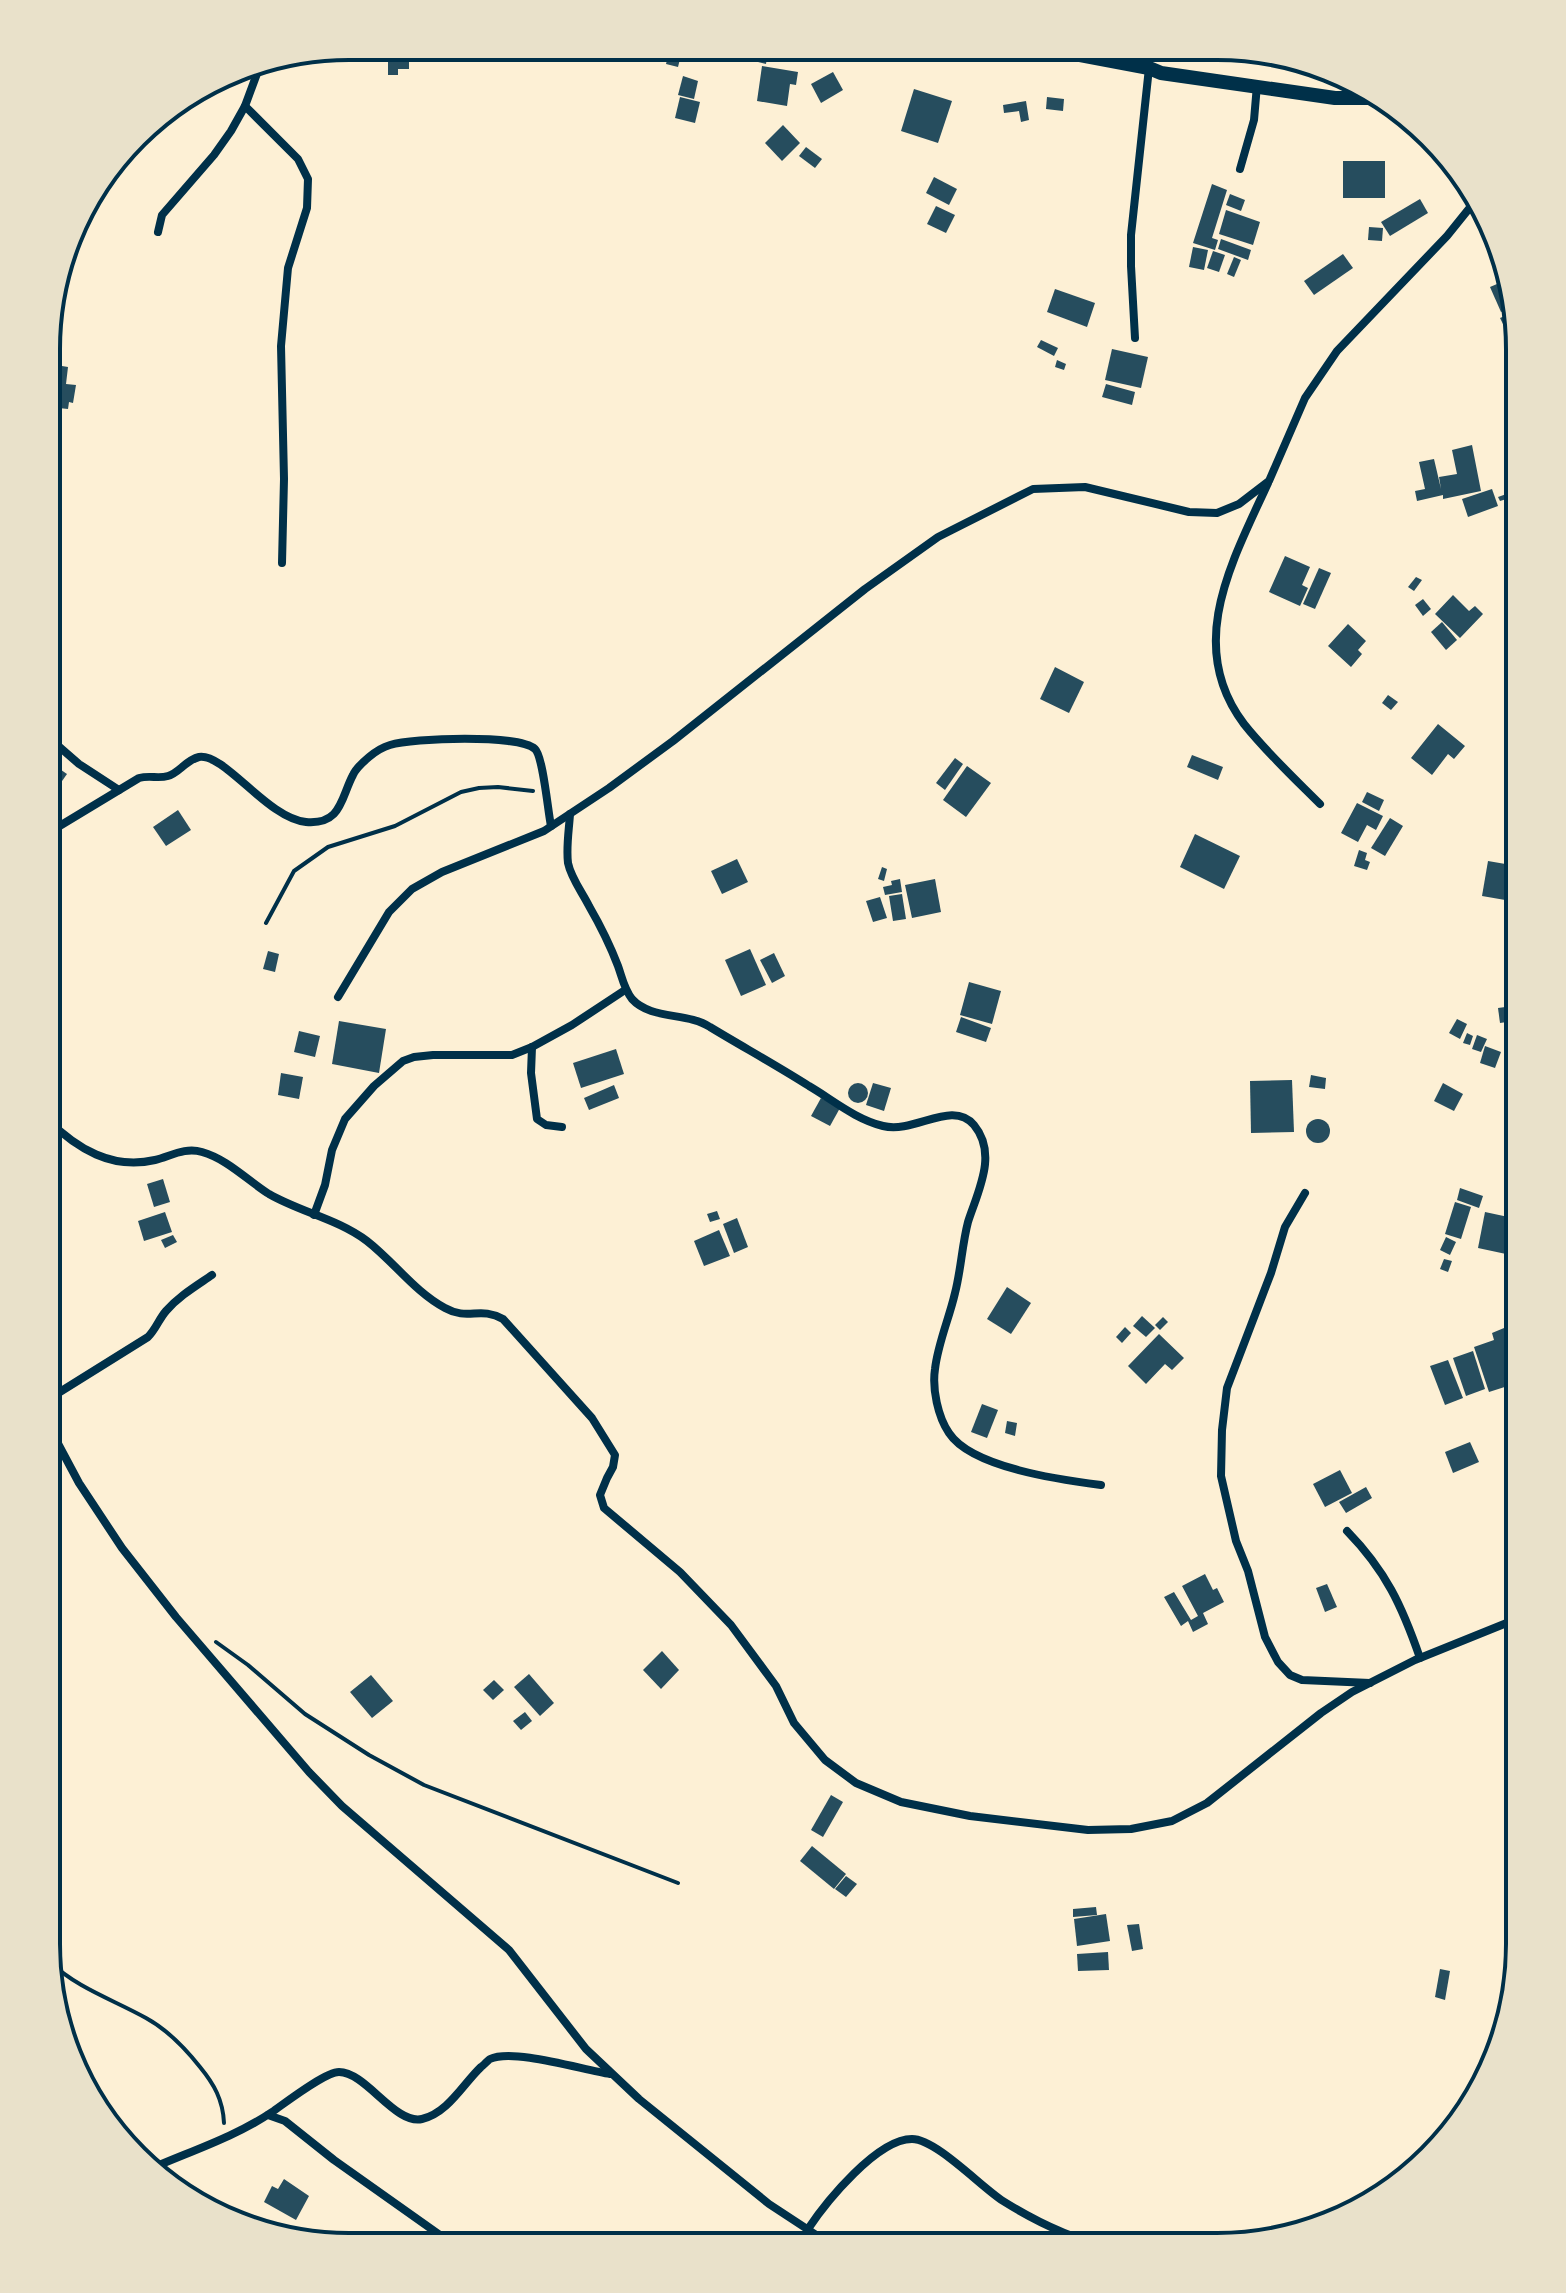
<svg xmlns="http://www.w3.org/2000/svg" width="1566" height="2293" font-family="'Fira Sans',sans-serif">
	<rect width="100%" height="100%" fill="#fdf0d5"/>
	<!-- building -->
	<g fill="#264d5e">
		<polygon points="388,46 409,46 409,69 398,69 398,75 388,75"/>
		<polygon points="757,49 768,51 766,64 754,61"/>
		<polygon points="669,52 681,55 678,67 666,64"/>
		<polygon points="762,66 798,72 796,85 790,84 787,106 757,101"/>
		<polygon points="833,72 843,90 821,103 811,84"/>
		<polygon points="683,76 698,81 694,99 678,95"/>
		<polygon points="914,89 952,101 938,143 901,131"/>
		<polygon points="680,97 700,102 695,123 675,118"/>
		<polygon points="1047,97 1064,99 1063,111 1046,109"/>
		<polygon points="1026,101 1029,120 1021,122 1019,111 1004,113 1003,105"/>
		<polygon points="783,125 800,143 782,161 765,143"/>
		<polygon points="806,147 822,159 815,168 799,156"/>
		<rect x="1343" y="161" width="42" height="37"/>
		<polygon points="934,177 957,189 949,205 926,193"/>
		<polygon points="1212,184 1227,190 1212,238 1218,240 1215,250 1193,243"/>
		<polygon points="1230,194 1245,200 1241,211 1226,205"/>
		<polygon points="1420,199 1428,213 1390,236 1381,222"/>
		<polygon points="936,206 955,215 946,233 927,224"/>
		<polygon points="1226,210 1260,222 1253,245 1219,234"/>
		<polygon points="1369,227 1383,228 1382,241 1368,240"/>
		<polygon points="1221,239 1251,250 1248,260 1218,249"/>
		<polygon points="1193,247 1208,250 1204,270 1189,267"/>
		<polygon points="1213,251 1225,255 1219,272 1207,268"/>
		<polygon points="1343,254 1353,268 1314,295 1304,281"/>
		<polygon points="1234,257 1241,260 1234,277 1227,274"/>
		<polygon points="1504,281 1510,308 1501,312 1490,287"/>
		<polygon points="1055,289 1095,303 1087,327 1047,312"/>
		<polygon points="1512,313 1516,330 1508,334 1500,318"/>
		<polygon points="1041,340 1058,348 1054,356 1037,347"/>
		<polygon points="1112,349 1148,357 1141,388 1105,380"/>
		<polygon points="1057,360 1066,364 1064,370 1055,367"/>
		<polygon points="56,365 68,367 66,384 76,385 73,403 69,402 68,409 49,407 49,372 55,373"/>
		<polygon points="1106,384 1135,392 1132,405 1102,397"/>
		<polygon points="1472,445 1481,491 1443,499 1443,495 1417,501 1415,491 1425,489 1419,462 1434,459 1441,489 1439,477 1457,474 1452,450"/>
		<polygon points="1492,489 1498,506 1468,517 1462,499"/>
		<polygon points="1512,492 1513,497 1500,501 1498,497"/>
		<polygon points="1285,556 1310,567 1302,585 1308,588 1300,606 1269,592"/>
		<polygon points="1319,568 1331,573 1315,609 1303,604"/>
		<polygon points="1416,577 1422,580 1414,591 1408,587"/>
		<polygon points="1453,595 1469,611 1475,606 1483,614 1460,638 1435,614"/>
		<polygon points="1423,599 1431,609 1423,616 1415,605"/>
		<polygon points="1442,622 1457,640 1446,650 1431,632"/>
		<polygon points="1348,624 1366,641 1358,650 1362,654 1351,667 1328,646"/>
		<polygon points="1055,667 1084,682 1069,713 1040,699"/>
		<polygon points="1388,695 1398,702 1391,710 1382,703"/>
		<polygon points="1438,724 1465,746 1454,759 1448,754 1432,775 1411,758"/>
		<polygon points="1192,755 1223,767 1218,780 1187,767"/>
		<polygon points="955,758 963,764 945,790 936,783"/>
		<polygon points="48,761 67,774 48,801"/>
		<polygon points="967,766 991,783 966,817 943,800"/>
		<polygon points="1367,792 1384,800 1379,811 1362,802"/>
		<polygon points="1357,803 1383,816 1376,830 1367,825 1358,842 1341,833"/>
		<polygon points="178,810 191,830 166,846 153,827"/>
		<polygon points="1390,818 1403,826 1385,856 1371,848"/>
		<polygon points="1195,834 1240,856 1224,889 1180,867"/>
		<polygon points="1359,850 1367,853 1365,860 1370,862 1367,870 1354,866"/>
		<polygon points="737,859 748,882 722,894 711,871"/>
		<polygon points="1488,861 1517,866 1511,901 1482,896"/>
		<polygon points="882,867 887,869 884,881 878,879"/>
		<polygon points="900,879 902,892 885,895 883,887 892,885 891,881"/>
		<polygon points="935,879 941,912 912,918 905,885"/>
		<polygon points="902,894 906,919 893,921 889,896"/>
		<polygon points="880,897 887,918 873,922 866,901"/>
		<polygon points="750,949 766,985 741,996 725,960"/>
		<polygon points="268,951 279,954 275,972 263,969"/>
		<polygon points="774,953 785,976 772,983 760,960"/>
		<polygon points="969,982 1001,991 992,1024 960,1015"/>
		<polygon points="1520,1005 1520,1020 1500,1023 1498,1008"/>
		<polygon points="961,1017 991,1028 986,1042 956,1032"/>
		<polygon points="1457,1019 1467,1024 1460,1039 1449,1033"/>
		<polygon points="339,1021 386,1029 379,1073 332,1064"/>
		<polygon points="299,1031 320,1036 315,1057 294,1052"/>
		<polygon points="1467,1033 1473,1036 1470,1045 1463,1043"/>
		<polygon points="1477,1035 1487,1039 1481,1052 1472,1049"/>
		<polygon points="1485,1046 1501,1052 1495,1068 1480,1063"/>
		<polygon points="616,1049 624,1074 581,1088 573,1063"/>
		<polygon points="281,1073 303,1077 299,1099 278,1095"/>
		<polygon points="1311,1075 1326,1078 1325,1089 1309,1087"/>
		<polygon points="1292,1080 1294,1132 1251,1133 1250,1081"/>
		<polygon points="873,1083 891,1088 884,1111 866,1105"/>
		<polygon points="1443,1083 1463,1094 1454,1111 1434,1101"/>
		<circle cx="858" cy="1093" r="10"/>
		<polygon points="614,1085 619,1098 589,1110 584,1098"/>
		<polygon points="821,1098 840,1108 830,1126 811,1116"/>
		<circle cx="1318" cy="1131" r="12"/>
		<polygon points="163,1179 170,1202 154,1207 147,1184"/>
		<polygon points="1460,1188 1483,1196 1479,1208 1457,1200"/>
		<polygon points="1455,1202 1471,1207 1461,1239 1445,1234"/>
		<polygon points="717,1211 720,1219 710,1222 707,1214"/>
		<polygon points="165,1212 172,1232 144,1241 138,1221"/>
		<polygon points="1485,1212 1513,1218 1506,1254 1478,1248"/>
		<polygon points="737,1218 748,1247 734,1253 723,1224"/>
		<polygon points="719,1230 730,1256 704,1266 694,1241"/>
		<polygon points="173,1235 177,1242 165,1248 161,1240"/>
		<polygon points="1446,1237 1456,1242 1450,1255 1440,1250"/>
		<polygon points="1444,1259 1452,1261 1448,1272 1440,1269"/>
		<polygon points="1007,1287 1031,1303 1011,1334 987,1319"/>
		<polygon points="1142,1316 1155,1328 1146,1337 1133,1326"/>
		<polygon points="1163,1317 1168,1322 1160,1330 1155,1325"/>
		<polygon points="1125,1327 1131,1333 1122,1343 1116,1337"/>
		<polygon points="1504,1328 1513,1355 1505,1358 1514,1384 1489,1392 1474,1347 1494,1340 1492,1333"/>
		<polygon points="1159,1334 1184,1358 1172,1370 1165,1364 1146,1384 1128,1366"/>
		<polygon points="1473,1351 1485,1389 1466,1396 1453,1358"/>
		<polygon points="1448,1360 1463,1398 1445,1405 1430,1366"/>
		<polygon points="982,1404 998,1410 987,1438 971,1432"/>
		<polygon points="1007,1421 1017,1423 1015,1436 1005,1433"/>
		<polygon points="1470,1442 1479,1462 1453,1473 1445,1452"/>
		<polygon points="1340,1470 1352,1493 1325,1507 1313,1484"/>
		<polygon points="1366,1487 1372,1498 1346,1513 1339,1502"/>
		<polygon points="1205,1574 1213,1590 1217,1588 1224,1602 1203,1613 1208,1624 1193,1632 1188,1621 1181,1626 1164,1597 1174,1592 1191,1620 1198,1616 1182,1586"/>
		<polygon points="1327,1584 1337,1607 1325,1612 1316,1588"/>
		<polygon points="662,1651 679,1670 661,1689 643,1670"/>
		<polygon points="529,1674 554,1703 540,1716 514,1687"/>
		<polygon points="371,1675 393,1701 372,1718 350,1692"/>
		<polygon points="494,1680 504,1690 493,1700 483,1690"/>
		<polygon points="525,1712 532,1721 521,1730 513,1721"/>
		<polygon points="831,1795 843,1802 823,1837 811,1830"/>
		<polygon points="812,1846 846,1874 834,1889 800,1861"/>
		<polygon points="846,1876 857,1884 846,1897 835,1889"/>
		<polygon points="1096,1907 1097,1915 1073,1917 1073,1909"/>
		<polygon points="1106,1914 1110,1941 1077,1946 1074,1919"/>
		<polygon points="1139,1924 1143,1949 1132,1951 1127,1925"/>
		<polygon points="1108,1952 1109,1970 1078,1971 1077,1954"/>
		<polygon points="1440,1969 1450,1971 1445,2000 1435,1997"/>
		<polygon points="284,2179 309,2196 296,2220 264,2202 272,2186 278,2189"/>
	</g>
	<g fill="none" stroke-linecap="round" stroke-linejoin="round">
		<!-- path -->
		<g stroke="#003049" stroke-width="4">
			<polyline points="266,923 294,871 328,847 395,826 461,792 479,788 498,787 533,791"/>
			<polyline points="216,1642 248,1665 305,1714 369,1755 424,1785 678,1883"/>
			<path d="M50,1962C77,1988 114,2000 146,2018C168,2030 185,2048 200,2067C214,2084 223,2100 224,2123"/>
		</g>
		<!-- minor -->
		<g stroke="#003049" stroke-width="8">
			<polyline points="245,106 298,159 308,179 307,208 288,268 281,346 284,479 282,563"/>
			<polyline points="1240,169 1254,120 1257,85"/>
			<polyline points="158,232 162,215 214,155 231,131 245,106 262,60"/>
			<polyline points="1135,338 1131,266 1131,235 1149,68"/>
			<path d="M1268,483C1233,560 1184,645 1244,724C1267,753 1294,778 1320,804"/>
			<polyline points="48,737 79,764 119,790"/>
			<path d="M570,814C569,830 566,847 568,863C571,878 582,892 589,906C600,925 610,945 618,966C622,977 624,989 632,999C651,1020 687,1012 710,1027C743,1047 776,1065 809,1086C833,1100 855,1119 883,1126C915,1134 952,1099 974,1125C998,1154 978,1191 968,1222C962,1245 961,1270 955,1293C949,1319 938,1343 935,1369C932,1389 938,1417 949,1433C972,1468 1062,1480 1101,1485"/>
			<path d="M48,833L139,778C150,775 158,779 168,776C179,773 186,760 199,757C225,753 267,818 306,822C342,825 341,797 353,775C356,768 363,762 369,757C375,752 383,747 390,745C413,738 518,734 535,749C543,756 548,812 551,826"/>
			<polyline points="338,997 389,912 412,889 442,872 544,831 609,788 673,741 865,589 938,537 1033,489 1085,487 1189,512 1217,513 1239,504 1269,481 1305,398 1337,351 1447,236 1476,200"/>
			<polyline points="532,1047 531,1073 537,1119 546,1125 562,1127"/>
			<path d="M47,1119C77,1149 112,1170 155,1160C171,1156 185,1147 202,1152C227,1159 247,1180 269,1194C300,1212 338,1219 367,1241C394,1262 415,1292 445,1308C468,1321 480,1306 503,1319L592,1418L615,1455L613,1467L607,1478L600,1495L604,1508L680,1572L731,1625L776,1686L794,1723L825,1760L856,1783L901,1802L970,1816L1088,1830L1131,1829L1172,1821L1207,1803L1321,1713L1352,1692L1415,1660L1519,1618"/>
			<polyline points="1305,1193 1285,1227 1271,1273 1227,1388 1222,1430 1221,1476 1236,1541 1248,1571 1265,1637 1278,1662 1290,1675 1302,1680 1370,1683"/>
			<polyline points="314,1215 325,1185 332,1150 345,1119 374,1086 403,1061 414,1057 433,1055 512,1055 532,1047 572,1025 625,990"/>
			<path d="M47,1400L148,1337C156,1329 159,1319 166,1311C179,1296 196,1286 212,1275"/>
			<polyline points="47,1423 79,1483 122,1548 176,1617 309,1772 342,1806 509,1950 586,2049 639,2099 769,2204 833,2246"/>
			<path d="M1347,1531C1386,1571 1402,1606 1420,1658"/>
			<polyline points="268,2115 285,2121 334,2160 454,2245"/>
			<path d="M150,2169C191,2151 235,2137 272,2112C285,2103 325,2072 339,2072C366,2072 395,2125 422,2119C448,2113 463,2084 481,2067C482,2067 489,2059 490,2059C513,2048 583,2070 610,2074"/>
			<polyline points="250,2222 291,2233 313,2244"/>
			<path d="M808,2229C826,2202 877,2139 912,2139C936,2139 981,2187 1003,2201C1035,2221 1072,2239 1109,2247"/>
		</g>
		<!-- trunk -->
		<polyline stroke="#003049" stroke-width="14" points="1043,48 1149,68 1161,73 1335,98 1383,98"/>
	</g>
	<!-- crop -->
	<path d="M0 0H1566V2293H0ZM349 60H1217A289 289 0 0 1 1506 349V1944A289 289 0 0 1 1217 2233H349A289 289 0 0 1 60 1944V349A289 289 0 0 1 349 60Z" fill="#e9e1ca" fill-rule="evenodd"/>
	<path fill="none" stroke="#003049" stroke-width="4" d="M349 60H1217A289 289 0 0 1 1506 349V1944A289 289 0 0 1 1217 2233H349A289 289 0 0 1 60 1944V349A289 289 0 0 1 349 60Z"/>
</svg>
